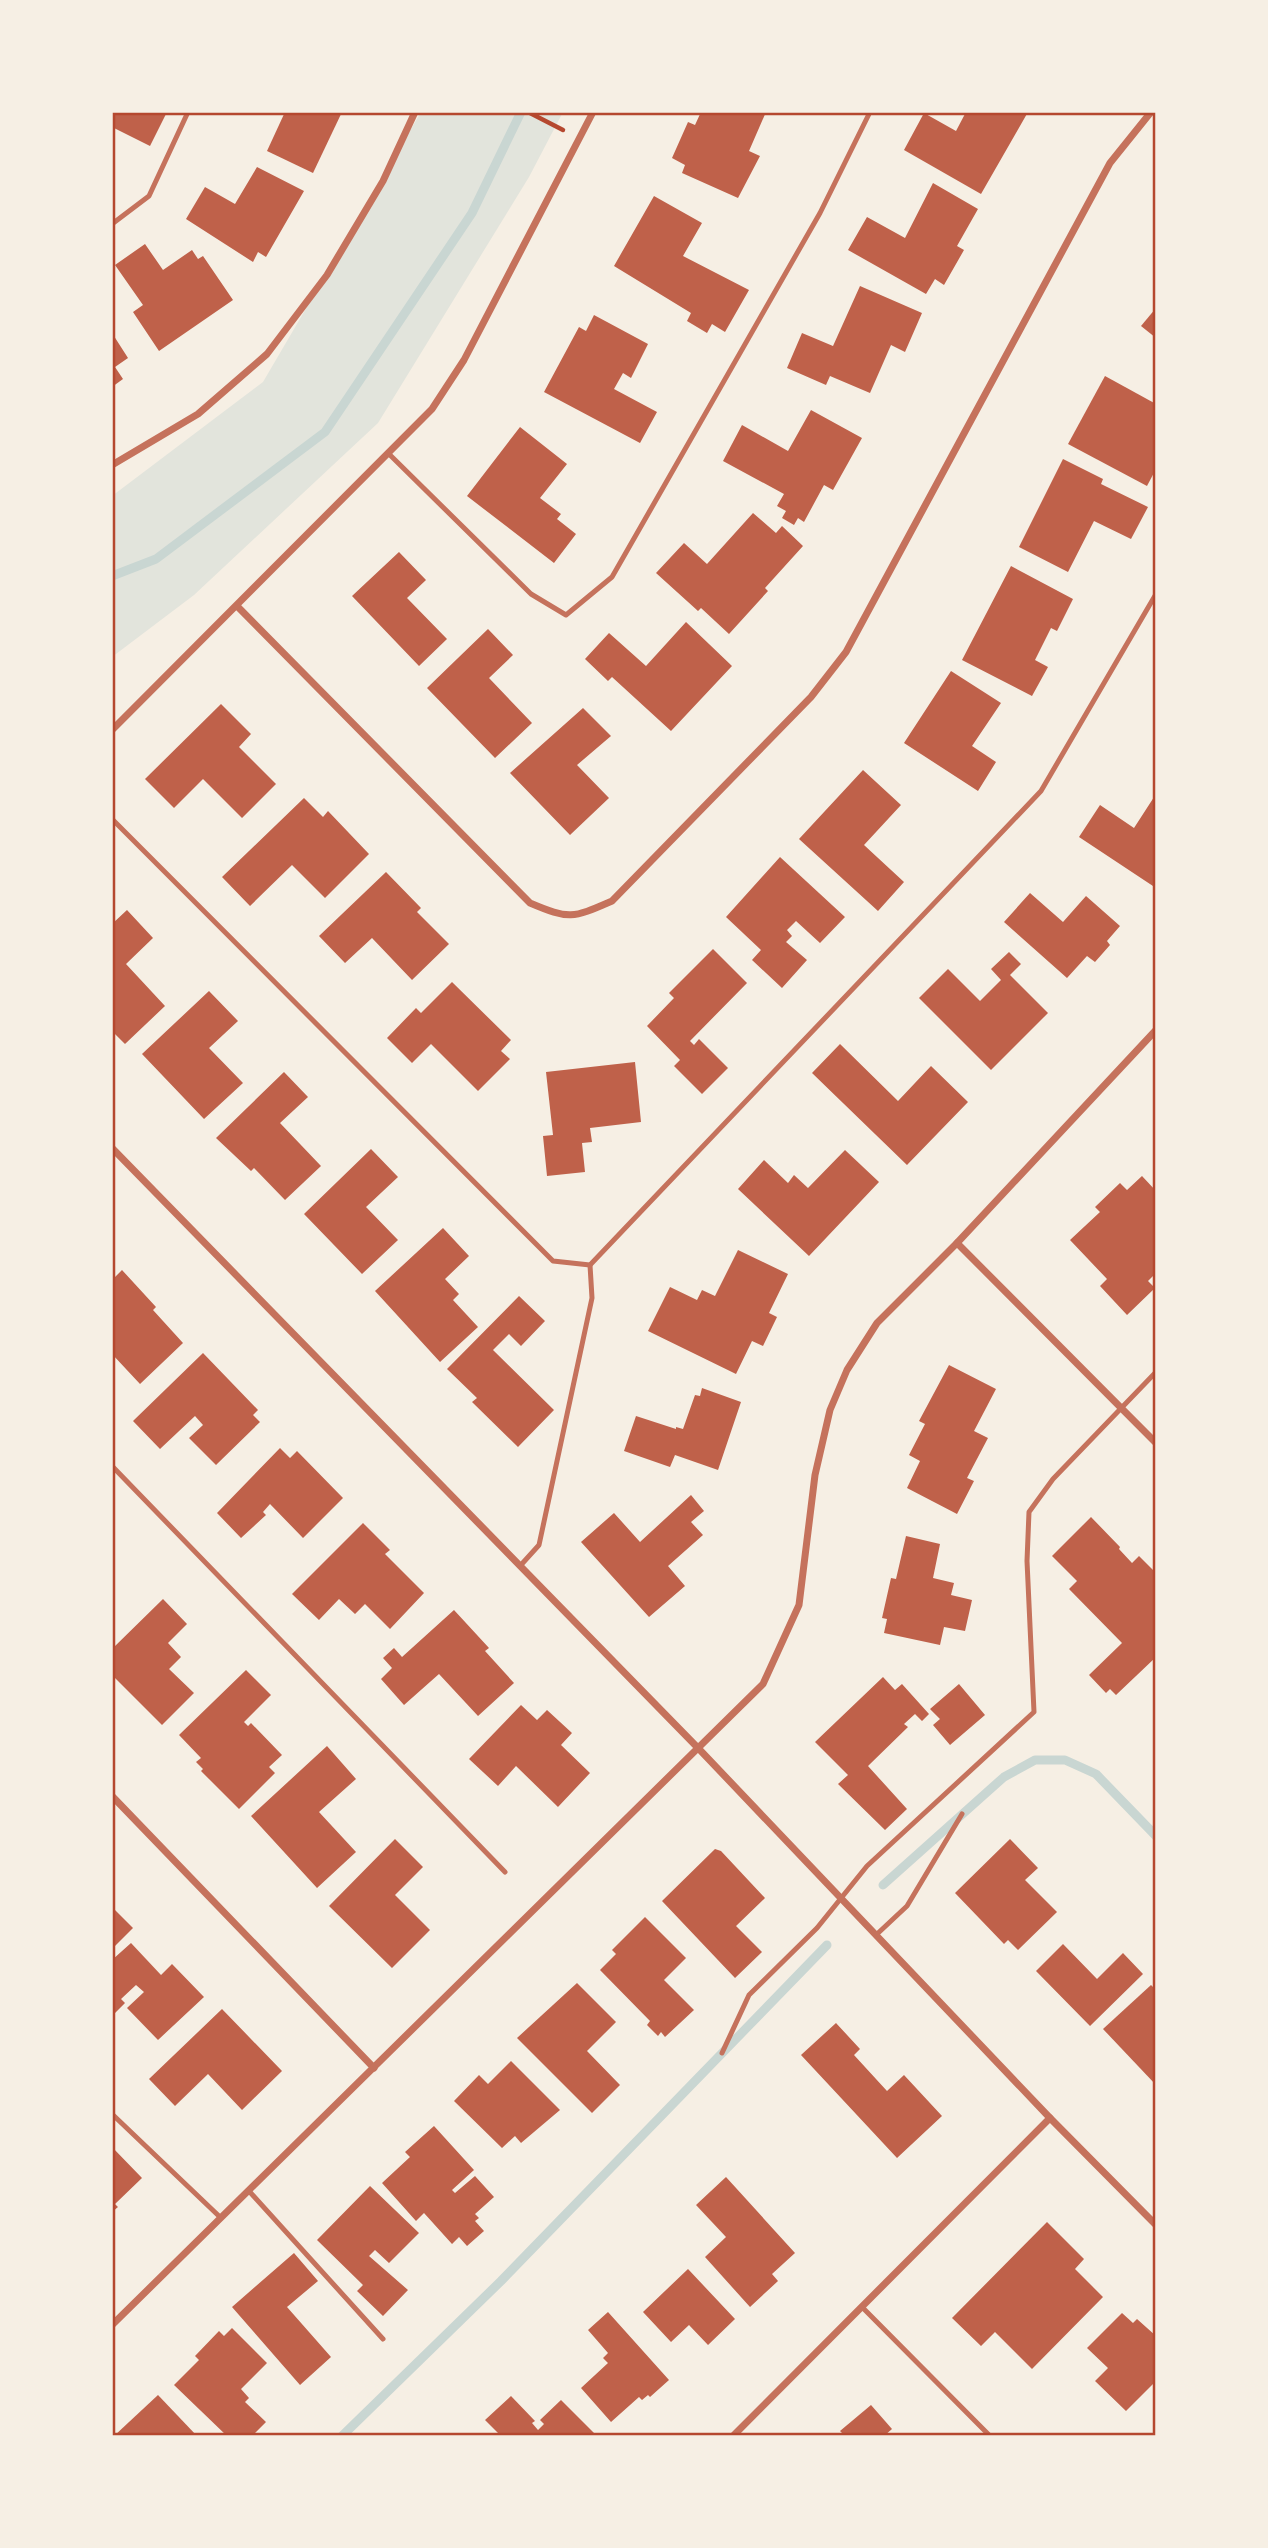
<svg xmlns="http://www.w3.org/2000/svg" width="1268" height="2548" font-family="Overpass,sans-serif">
	<rect width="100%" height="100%" fill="#f6efe4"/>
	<!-- green -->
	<polygon fill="#e2e4dc" points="421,112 563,112 529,177 378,423 194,595 112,657 112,496 263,382"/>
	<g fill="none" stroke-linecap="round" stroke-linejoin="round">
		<!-- stream -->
		<g stroke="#c9d6d2" stroke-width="9">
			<polyline points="112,576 156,559 325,432 472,213 521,112"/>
			<polyline points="883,1885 1004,1777 1035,1760 1065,1760 1096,1774 1156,1836"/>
			<polyline points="342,2436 501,2281 827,1945"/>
		</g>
	</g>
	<!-- building -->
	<g fill="#bf614a">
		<polygon points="112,112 167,112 150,146 112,127"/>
		<polygon points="285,112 342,112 313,173 267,151"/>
		<polygon points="701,112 766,112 749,151 760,156 738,198 682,173 685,165 672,158 688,122 695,125"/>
		<polygon points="966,112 1028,112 981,194 904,150 924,113 956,131"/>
		<polygon points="257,167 304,191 266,257 258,252 253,262 186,219 205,187 235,204"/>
		<polygon points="933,183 978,209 957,246 964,250 944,285 935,279 926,294 848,250 867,217 905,238"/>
		<polygon points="654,196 702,223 683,256 749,290 725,332 712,324 707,333 687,321 691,313 614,266"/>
		<polygon points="145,244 163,270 192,250 198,259 203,256 233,300 159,351 133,312 143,305 115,265"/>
		<polygon points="860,286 922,313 905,352 891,345 870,393 830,376 826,385 787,368 802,333 833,346"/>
		<polygon points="1156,308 1156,338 1141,326"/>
		<polygon points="594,315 648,344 631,378 623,373 614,389 657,412 640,443 544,392 579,327 586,331"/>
		<polygon points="112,333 128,358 115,367 123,379 112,387"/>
		<polygon points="1105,376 1156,404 1156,469 1147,486 1068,444"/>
		<polygon points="811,410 862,438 833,490 824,485 804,522 798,518 794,525 782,518 786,511 777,506 784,494 723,461 742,425 788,451"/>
		<polygon points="520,427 567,464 540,498 561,514 557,519 576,534 554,563 467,496"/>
		<polygon points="1063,459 1103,479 1101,484 1148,507 1131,539 1094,521 1068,572 1019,547"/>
		<polygon points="753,513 776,533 782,526 803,546 765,588 768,591 729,634 701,608 698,611 656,573 684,543 707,564"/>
		<polygon points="399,552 426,580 407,598 447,639 419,666 352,596"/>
		<polygon points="1011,566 1073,599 1057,631 1051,628 1035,660 1048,667 1032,696 962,660"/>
		<polygon points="686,622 732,666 671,731 612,677 608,681 585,659 609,633 646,666"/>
		<polygon points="488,629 513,655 489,678 532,723 495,758 427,688"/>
		<polygon points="951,671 1001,703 972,746 996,762 978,791 904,743"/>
		<polygon points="221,704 251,734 239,747 276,784 242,818 203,779 174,808 145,779"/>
		<polygon points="583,708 611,736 577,765 609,798 570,835 510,773"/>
		<polygon points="863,770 901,805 864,845 904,882 878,911 799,839"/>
		<polygon points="1156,794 1156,888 1079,837 1100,805 1134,828"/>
		<polygon points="304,798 323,817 328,811 369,854 325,898 292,865 250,906 222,877"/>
		<polygon points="780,857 845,917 820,943 796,921 787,930 792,936 786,942 807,960 782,988 752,960 761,950 726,917"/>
		<polygon points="386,872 421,908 417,912 449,944 412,980 372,938 345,963 319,936"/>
		<polygon points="1030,893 1063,922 1086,896 1120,926 1107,941 1110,945 1095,962 1087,956 1067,978 1004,922"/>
		<polygon points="127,910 153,938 126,964 165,1006 125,1044 112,1031 112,924"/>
		<polygon points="713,949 747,983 690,1041 694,1045 699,1039 728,1068 702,1094 674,1066 680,1060 647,1026 674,998 669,993"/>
		<polygon points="1009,952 1021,964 1010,975 1048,1013 991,1070 919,998 948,969 980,1001 1001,980 991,969"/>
		<polygon points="452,982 511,1040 501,1051 510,1059 478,1091 431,1044 412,1063 387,1038 416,1008 421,1013"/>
		<polygon points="209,991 238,1021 209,1048 243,1083 204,1119 142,1054"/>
		<polygon points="840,1044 898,1101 931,1066 968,1102 907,1165 812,1073"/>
		<polygon points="635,1062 641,1122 590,1128 592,1142 582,1143 585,1172 547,1176 543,1136 553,1135 546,1072"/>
		<polygon points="284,1072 308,1097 280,1123 321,1166 285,1200 254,1168 251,1171 216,1138"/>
		<polygon points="371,1149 398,1177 366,1207 398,1240 362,1274 304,1214"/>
		<polygon points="845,1150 879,1182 809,1256 738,1189 764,1160 788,1183 794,1175 808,1188"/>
		<polygon points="1142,1176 1156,1191 1156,1273 1148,1281 1155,1288 1127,1315 1100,1286 1107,1279 1070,1240 1100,1212 1095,1207 1120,1183 1127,1190"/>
		<polygon points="443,1228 469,1256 445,1279 459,1294 453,1300 478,1327 440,1362 375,1291"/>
		<polygon points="738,1250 788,1274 769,1313 777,1317 763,1346 752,1341 736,1374 648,1331 670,1287 697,1300 702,1290 715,1296"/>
		<polygon points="122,1270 156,1307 153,1310 183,1343 140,1384 112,1354 112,1280"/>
		<polygon points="519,1296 545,1321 521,1346 509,1334 493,1350 554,1410 518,1447 472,1402 477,1398 447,1369"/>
		<polygon points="203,1353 258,1410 253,1415 260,1422 216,1465 189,1438 203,1425 195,1416 160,1449 133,1421"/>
		<polygon points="949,1365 996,1389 974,1431 988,1438 967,1478 974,1481 957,1514 907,1488 920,1461 909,1455 925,1424 919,1421"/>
		<polygon points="702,1388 741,1402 718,1470 675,1455 670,1467 624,1451 636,1416 676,1429 676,1427 683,1429 695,1395 700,1396"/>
		<polygon points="280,1448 290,1458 297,1451 343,1498 303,1538 270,1504 263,1512 266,1515 241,1538 217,1513"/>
		<polygon points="691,1495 704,1511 691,1522 703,1535 668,1566 685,1586 649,1617 581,1542 614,1513 640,1542"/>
		<polygon points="1091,1517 1120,1547 1119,1549 1132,1563 1139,1556 1156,1573 1156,1657 1116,1695 1110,1689 1106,1693 1089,1675 1122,1643 1069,1589 1077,1581 1052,1556"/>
		<polygon points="363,1523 390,1550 385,1554 424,1593 390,1629 365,1604 355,1614 339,1599 319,1620 292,1594"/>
		<polygon points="906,1536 940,1544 933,1578 954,1583 951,1595 972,1600 965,1631 944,1627 940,1645 884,1633 887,1619 882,1618 891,1578 896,1579"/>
		<polygon points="163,1599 187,1624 168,1643 181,1657 169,1669 194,1693 162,1725 112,1675 112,1649"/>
		<polygon points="454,1610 489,1648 485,1651 514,1683 478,1716 439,1674 404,1705 381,1679 392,1668 383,1658 394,1648 402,1657"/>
		<polygon points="246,1670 271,1695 244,1722 248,1726 251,1723 282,1755 269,1767 275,1773 239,1809 201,1771 203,1769 196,1762 201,1758 179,1735"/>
		<polygon points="883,1677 895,1690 902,1684 929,1714 922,1721 915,1714 904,1724 908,1727 868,1766 907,1809 885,1830 838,1784 848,1775 815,1742"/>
		<polygon points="959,1684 985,1715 950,1745 933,1725 940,1719 930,1709"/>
		<polygon points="521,1705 537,1720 547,1710 572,1733 561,1745 590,1773 558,1807 516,1766 498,1786 469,1759"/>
		<polygon points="327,1746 356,1779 319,1812 356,1852 317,1888 251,1816"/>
		<polygon points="395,1839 423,1867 395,1895 430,1930 392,1968 329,1906"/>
		<polygon points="1010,1839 1038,1868 1025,1880 1057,1912 1018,1950 1008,1940 1004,1944 955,1893"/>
		<polygon points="715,1849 721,1851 765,1898 736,1926 762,1952 735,1978 662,1901"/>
		<polygon points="112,1907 133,1928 112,1949"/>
		<polygon points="645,1917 686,1958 664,1980 694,2010 665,2037 661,2032 658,2036 647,2025 650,2021 600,1970 616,1954 612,1950"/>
		<polygon points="131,1943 161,1975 172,1964 204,1997 158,2040 127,2008 144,1992 136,1985 121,1999 125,2003 112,2016 112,1960"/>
		<polygon points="1063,1944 1097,1979 1123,1953 1143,1974 1090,2026 1036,1971"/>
		<polygon points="577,1983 616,2022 587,2051 620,2085 592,2113 517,2038"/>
		<polygon points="1151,1985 1156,1990 1156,2085 1103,2029"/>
		<polygon points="222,2009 282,2071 242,2110 208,2074 175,2106 149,2079"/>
		<polygon points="836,2023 860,2049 854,2055 887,2091 904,2075 942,2116 897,2158 801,2055"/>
		<polygon points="511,2061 560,2110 521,2143 515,2136 502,2148 454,2101 479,2075 488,2084"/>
		<polygon points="434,2126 474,2170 452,2190 455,2193 475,2176 494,2197 475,2214 479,2218 475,2221 484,2231 467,2246 459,2237 452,2244 424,2213 416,2221 382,2183 410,2157 405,2152"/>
		<polygon points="112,2147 142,2178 115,2204 118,2207 112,2212"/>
		<polygon points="726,2177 795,2253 772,2274 778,2281 750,2307 705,2257 726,2237 696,2205"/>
		<polygon points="370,2186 419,2233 389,2263 375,2250 369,2256 408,2290 383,2316 357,2291 363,2285 317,2240"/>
		<polygon points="1047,2222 1084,2259 1075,2269 1103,2297 1032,2369 995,2332 981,2346 952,2318"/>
		<polygon points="294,2253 318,2281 287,2307 331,2357 300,2385 232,2307"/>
		<polygon points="688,2269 735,2319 708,2345 689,2325 671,2342 643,2312"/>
		<polygon points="608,2312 669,2380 650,2397 648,2395 642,2400 639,2397 611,2422 581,2388 608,2363 603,2358 608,2353 588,2330"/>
		<polygon points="1122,2313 1133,2323 1137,2319 1156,2336 1156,2381 1126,2411 1095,2381 1108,2368 1087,2348"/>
		<polygon points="232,2328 267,2363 241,2389 249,2398 245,2402 266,2422 252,2436 227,2436 174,2385 199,2360 195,2356 219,2331 224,2336"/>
		<polygon points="158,2395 197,2436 114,2436"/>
		<polygon points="511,2396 535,2421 532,2423 538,2430 544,2424 540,2420 561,2400 597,2436 501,2436 485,2420"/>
		<polygon points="871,2405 892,2429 884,2436 845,2436 840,2431"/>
	</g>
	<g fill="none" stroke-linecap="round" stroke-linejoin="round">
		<!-- path -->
		<polyline stroke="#b5482f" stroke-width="4.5" points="528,112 563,130"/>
		<!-- service -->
		<g stroke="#c5725c" stroke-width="5">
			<polyline points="112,224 149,196 188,112"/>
			<polyline points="389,454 531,594 566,615 612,577 820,213 870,112"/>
			<polyline points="112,819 553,1261 590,1265 1041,791 1156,594"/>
			<polyline points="112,1466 505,1872"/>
			<polyline points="520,1566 539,1545 592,1298 590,1265"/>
			<polyline points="876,1935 907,1906 962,1814"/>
			<polyline points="722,2053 749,1995 817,1928 867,1866 1034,1712 1027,1561 1029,1512 1053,1479 1156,1372"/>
			<polyline points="112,2114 221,2218"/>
			<polyline points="249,2191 383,2339"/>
			<polyline points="862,2307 990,2436"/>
		</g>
		<!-- minor -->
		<g stroke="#c5725c" stroke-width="7">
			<polyline points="112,465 198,414 267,354 327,275 383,181 415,112"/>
			<path d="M237,606L530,903C570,920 573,918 612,901L811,697L846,652L1110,163L1151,112"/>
			<polyline points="112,730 432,409 464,360 593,112"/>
			<polyline points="112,1148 699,1749 1050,2118 1156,2225"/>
			<polyline points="957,1243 1156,1443"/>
			<polyline points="112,1796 374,2068"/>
			<polyline points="112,2325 763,1684 799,1605 815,1475 830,1410 847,1370 877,1323 957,1243 1156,1030"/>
			<polyline points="733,2436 1050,2118"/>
		</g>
	</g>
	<!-- border -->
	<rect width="1268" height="2548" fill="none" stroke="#f6efe4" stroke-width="228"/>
	<rect x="114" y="114" width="1040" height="2320" fill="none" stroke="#b5482f" stroke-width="2.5"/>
</svg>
